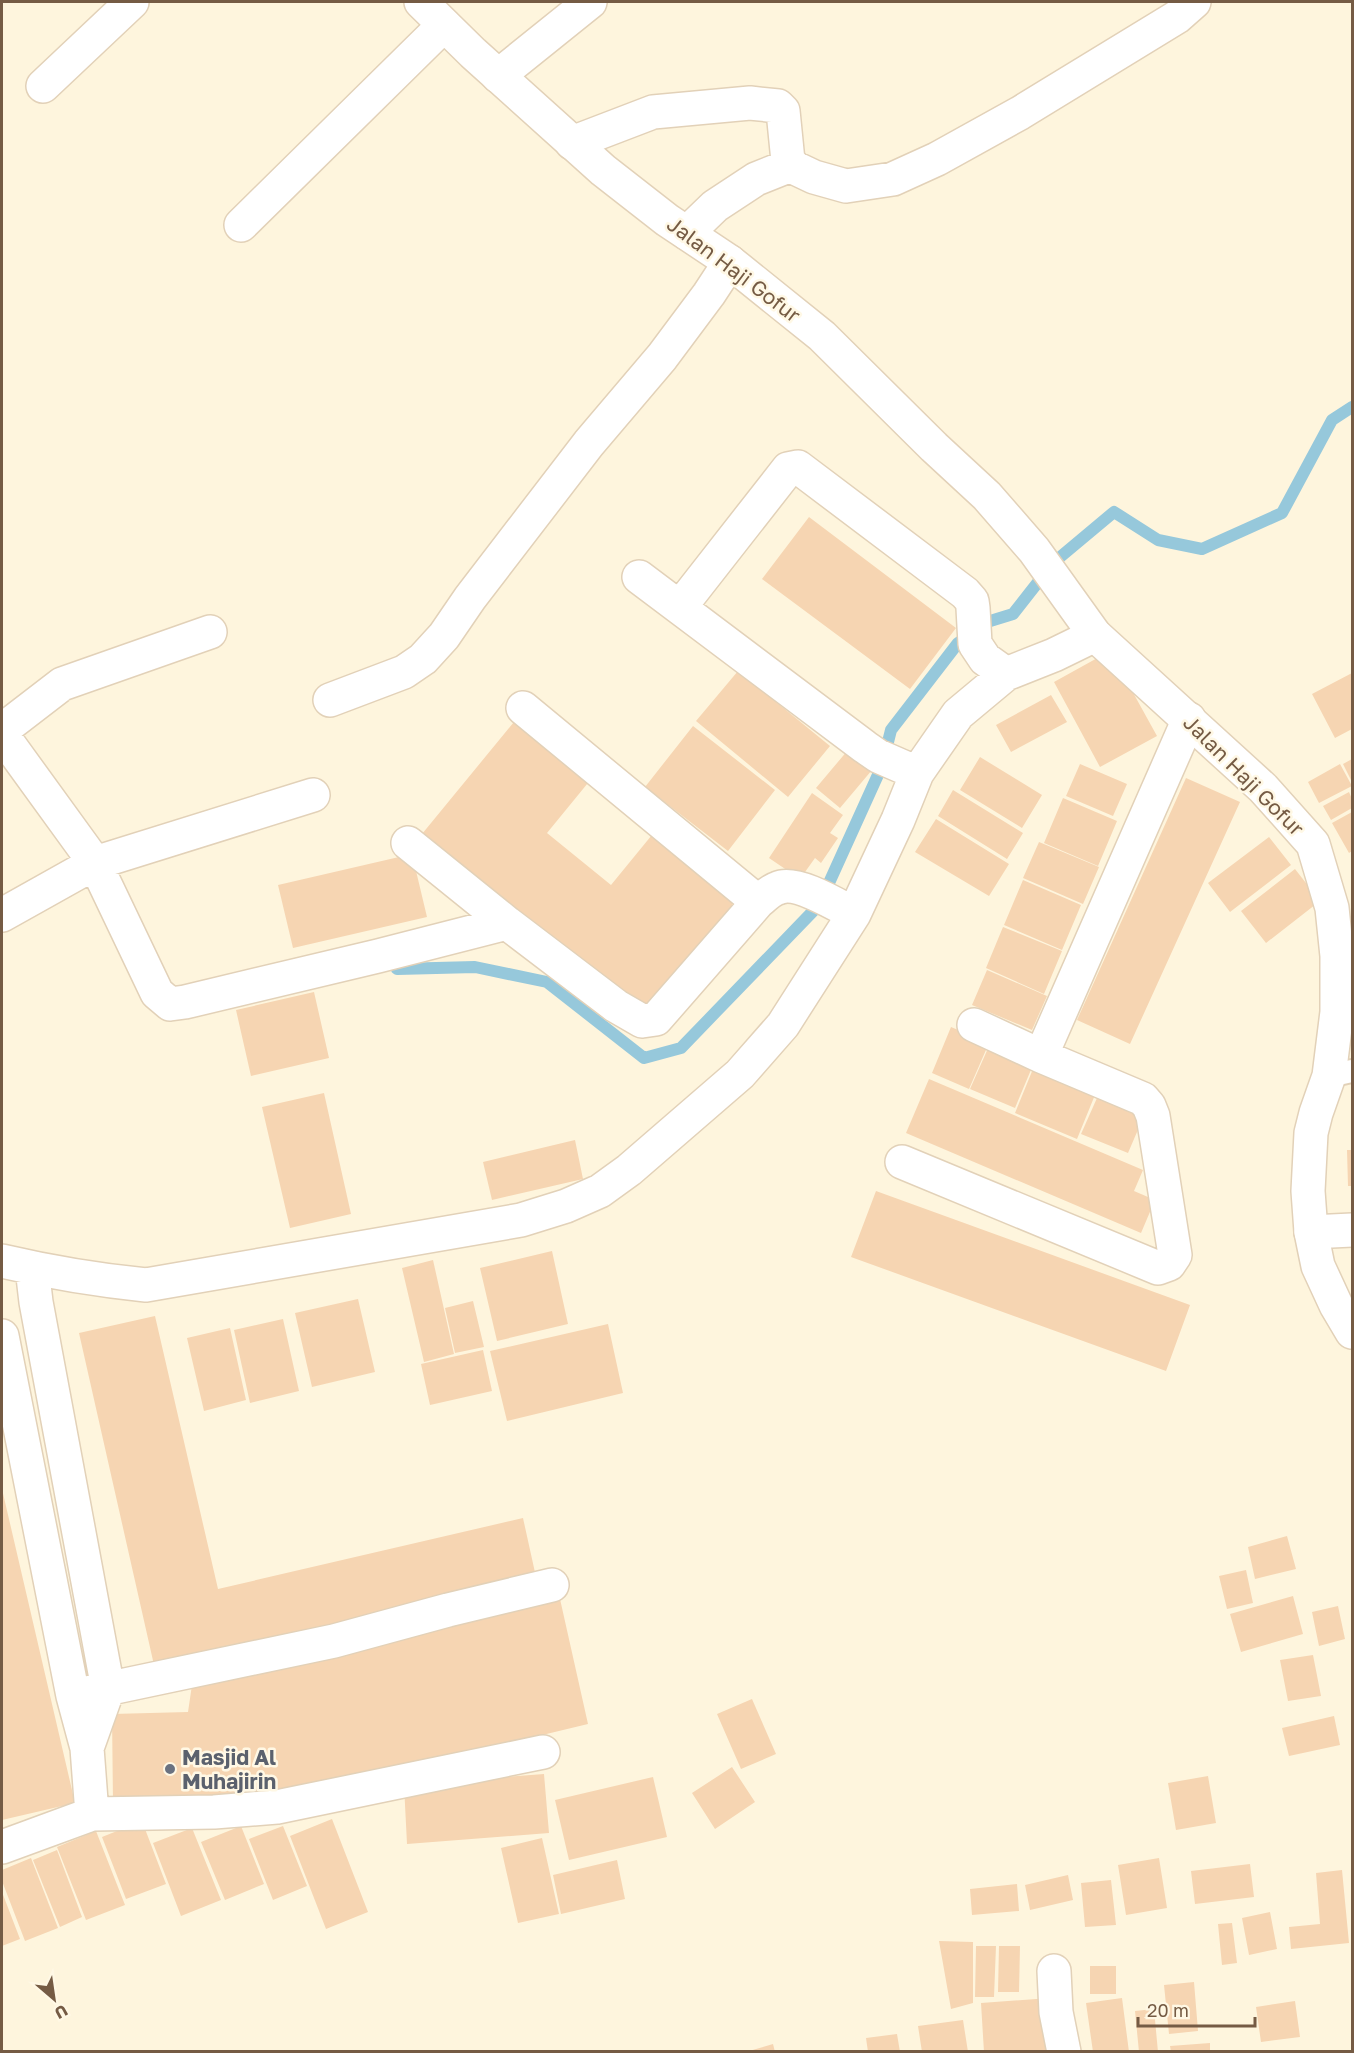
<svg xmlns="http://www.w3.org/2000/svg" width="1354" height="2053" viewBox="0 0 1354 2053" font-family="'Golos Text',sans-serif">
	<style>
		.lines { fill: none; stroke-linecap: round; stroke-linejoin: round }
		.stream { stroke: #96c8db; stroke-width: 12 }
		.building { fill: #f6d5b2 }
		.service-casing { stroke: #e2d1b8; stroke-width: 26 }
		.minor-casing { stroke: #e2d1b8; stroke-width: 36 }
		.tertiary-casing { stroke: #e2d1b8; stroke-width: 36 }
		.service { stroke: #fff; stroke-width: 22 }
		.minor { stroke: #fff; stroke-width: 33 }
		.tertiary { stroke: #fff; stroke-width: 33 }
		.worship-dot { fill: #6b7280; stroke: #fff8e5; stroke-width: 2 }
		.labels { text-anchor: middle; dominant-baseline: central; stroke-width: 5; stroke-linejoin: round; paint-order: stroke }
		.street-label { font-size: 21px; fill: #755b44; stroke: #fff8e5 }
		.worship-label { font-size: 21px; font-weight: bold; fill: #5b616d; stroke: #fff8e5; text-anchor: start }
	</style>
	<rect width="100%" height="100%" fill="#fef5dd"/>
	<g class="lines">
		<path class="stream" d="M397 969 475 967 547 982 644 1058 681 1048 819 905 882 766 891 730 958 643 987 622 1013 614 1053 563 1114 512 1158 540 1202 549 1282 513 1332 420 1352 407"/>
	</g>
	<path class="building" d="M809 517 956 628 910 689 762 579Z
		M1110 651 1157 736 1100 767 1054 682Z
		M738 671 830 746 788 797 696 721Z
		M1352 673V729L1335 738 1312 694Z
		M1051 695 1067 722 1011 752 996 725Z
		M518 717 592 778 547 833 611 885 656 830 739 897 643 1014 422 834Z
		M693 726 775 790 728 851 645 787Z
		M848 750 872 770 840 808 816 788Z
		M980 757 1042 795 1022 828 960 790Z
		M1352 759V782L1343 764Z
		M1080 764 1127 784 1113 816 1066 796Z
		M1340 764 1352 786 1319 803 1308 782Z
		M1186 778 1240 802 1130 1044 1077 1020Z
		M953 790 1023 833 1007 859 938 816Z
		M1349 792 1352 799V808L1331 820 1323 806Z
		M812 793 843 815 830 833 838 838 821 863 815 858 800 879 769 858Z
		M1063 798 1117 821 1098 866 1044 843Z
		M1352 812V851L1349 853 1332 823Z
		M936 819 1009 864 989 896 915 852Z
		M1269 837 1291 865 1230 912 1208 883Z
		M1039 842 1099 867 1083 904 1023 878Z
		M412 854 427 917 293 948 278 885Z
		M1295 869 1320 901 1266 943 1241 911Z
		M1023 880 1081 905 1062 950 1004 925Z
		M1003 927 1062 951 1044 994 986 968Z
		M987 970 1047 996 1032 1030 972 1005Z
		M314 992 329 1058 251 1076 236 1010Z
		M951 1027 989 1043 969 1089 932 1073Z
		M989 1046 1033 1065 1015 1108 970 1089Z
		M1035 1064 1097 1090 1077 1139 1015 1113Z
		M929 1079 1143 1170 1134 1191 1155 1200 1141 1233 906 1133Z
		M324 1093 351 1214 290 1228 262 1107Z
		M1097 1098 1143 1118 1128 1153 1081 1134Z
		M575 1140 583 1179 492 1200 483 1162Z
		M1347 1150H1352V1186H1348Z
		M876 1191 1190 1305 1166 1371 851 1257Z
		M552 1251 568 1324 497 1341 480 1268Z
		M433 1260 454 1354 424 1362 402 1268Z
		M358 1299 375 1372 312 1387 295 1313Z
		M473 1301 484 1347 455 1353 445 1308Z
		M155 1316 218 1589 523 1518 536 1577 154 1665 79 1333Z
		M283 1319 299 1391 250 1403 234 1330Z
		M608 1324 623 1393 507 1421 490 1351Z
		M230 1328 246 1400 204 1411 187 1338Z
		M483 1350 492 1391 430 1405 421 1364Z
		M2 1489 75 1803 2 1820Z
		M1287 1536 1296 1569 1255 1579 1248 1547Z
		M1246 1570 1253 1603 1227 1609 1219 1576Z
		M1293 1596 1303 1634 1241 1652 1230 1614Z
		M560 1599 588 1724 468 1753 227 1801 113 1803 112 1714 188 1712 192 1685Z
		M1338 1606 1345 1639 1319 1646 1312 1612Z
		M1313 1655 1321 1696 1288 1701 1280 1660Z
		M752 1699 776 1754 741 1769 717 1714Z
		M1334 1716 1340 1745 1289 1756 1282 1728Z
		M732 1767 755 1802 715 1829 692 1793Z
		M544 1774 549 1833 407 1844 404 1785Z
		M1208 1776 1216 1823 1176 1830 1168 1783Z
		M653 1777 667 1837 569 1860 555 1800Z
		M332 1819 368 1912 326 1929 290 1836Z
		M142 1821 166 1884 126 1899 102 1837Z
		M241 1826 264 1884 225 1900 201 1842Z
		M283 1826 307 1886 273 1900 249 1839Z
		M192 1828 221 1900 181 1916 153 1843Z
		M96 1831 125 1905 86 1920 57 1847Z
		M542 1838 559 1914 518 1923 501 1848Z
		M57 1850 82 1917 60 1927 33 1860Z
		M31 1858 58 1928 25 1941 2 1881V1870Z
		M1159 1858 1167 1908 1126 1915 1118 1865Z
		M617 1860 625 1899 561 1914 553 1875Z
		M1250 1864 1254 1897 1195 1904 1191 1871Z
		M1342 1870 1349 1943 1291 1949 1289 1927 1320 1924 1316 1873Z
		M1068 1875 1073 1900 1030 1910 1025 1885Z
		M1111 1880 1116 1925 1085 1927 1081 1883Z
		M1017 1884 1019 1911 972 1915 970 1889Z
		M2 1892 20 1939 2 1946Z
		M1270 1912 1277 1949 1249 1955 1242 1918Z
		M1232 1923 1237 1963 1222 1965 1218 1924Z
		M939 1941 973 1942V2003L951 2009Z
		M976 1946H996L994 1997H975Z
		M999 1946H1020L1019 1992H998Z
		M1090 1966H1116V1994H1090Z
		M1194 1982 1198 2031 1169 2034 1164 1985Z
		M1050 1998 1054 2052H984L981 2003Z
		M1122 1998 1129 2052H1093L1086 2003Z
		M1295 2001 1300 2037 1261 2042 1256 2007Z
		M1154 2009 1158 2052H1139L1135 2011Z
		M963 2020 968 2052H922L918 2026Z
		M897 2034 900 2052H868L866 2038Z
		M1210 2043V2052H1171L1170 2046Z
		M773 2044 775 2052H749V2051Z"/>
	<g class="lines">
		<g class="service-casing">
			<path id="service" d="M1329 1076 1352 1071"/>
		</g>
		<g class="minor-casing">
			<path id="minor" d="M498 76 590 2
				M43 86 132 2
				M572 143 653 112 750 103 778 106 783 111 788 161 795 168 814 177 846 186 893 179 937 159 1020 113 1177 17 1194 2
				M241 225 444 25
				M687 233 715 206 756 179 791 165
				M639 577 865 747 878 756 917 773
				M680 607 788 469 798 467 965 593 972 601 973 608 975 644 985 659 1006 674
				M210 632 62 684 10 724 4 733 8 743 95 863 157 993 170 1004 185 1002 378 956 507 923
				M330 700 404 672 423 659 444 636 470 598 589 443 662 357 709 294 730 262
				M523 708 758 902
				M408 843 507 923 616 1006 642 1021 656 1019 758 902C764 897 771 890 778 888 796 880 837 905 854 914
				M2 915 95 863 313 795
				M1041 1056 1189 719
				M902 1162 1158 1268 1169 1264 1175 1255 1153 1116 1149 1106 1143 1099 1041 1056 974 1025
				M1311 1232 1352 1230
				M2 1261C49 1272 97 1280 146 1285L521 1220 566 1206 600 1191 629 1170 740 1074 783 1025 854 914 898 820 917 773 958 714 1006 674 1054 655 1095 635
				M32 1268 36 1302 108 1689 87 1748
				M2 1336 73 1696 87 1748 92 1814
				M73 1696 334 1641 448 1610 552 1585
				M2 1847 92 1814 214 1812 277 1807 543 1752
				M1054 1971 1056 2012 1064 2052"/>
		</g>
		<g class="tertiary-casing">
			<path id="tertiary" d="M421 2 473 53 603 170 667 220 730 262 822 336 934 447 987 496 1034 550 1095 635 1263 788 1313 844 1332 908 1337 956V1012L1329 1076 1316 1113 1311 1133 1308 1191 1311 1232 1318 1266 1336 1305 1352 1332"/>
		</g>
		<use href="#service" class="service"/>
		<use href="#minor" class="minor"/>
		<use href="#tertiary" class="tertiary"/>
	</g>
	<circle class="worship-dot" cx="170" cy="1769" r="6"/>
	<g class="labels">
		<g class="street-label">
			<text transform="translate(734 269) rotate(37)">Jalan Haji Gofur</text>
			<text transform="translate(1244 775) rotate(45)">Jalan Haji Gofur</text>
		</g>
		<g class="worship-label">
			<text x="182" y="1757">Masjid Al<tspan x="182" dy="24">Muhajirin</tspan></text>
		</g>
	</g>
	<rect width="1354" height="2053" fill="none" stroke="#755b44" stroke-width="6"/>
	<g transform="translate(54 1999) rotate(151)" stroke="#fff8e5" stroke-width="4.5" paint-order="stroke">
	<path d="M0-4.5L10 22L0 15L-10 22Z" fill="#755b44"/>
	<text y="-9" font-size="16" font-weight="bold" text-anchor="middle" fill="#755b44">U</text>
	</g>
	<path d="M1138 2017v9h117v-9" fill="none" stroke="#755b44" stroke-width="3"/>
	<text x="1147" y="2017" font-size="18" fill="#755b44" stroke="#fff8e5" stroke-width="4.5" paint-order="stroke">20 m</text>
</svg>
